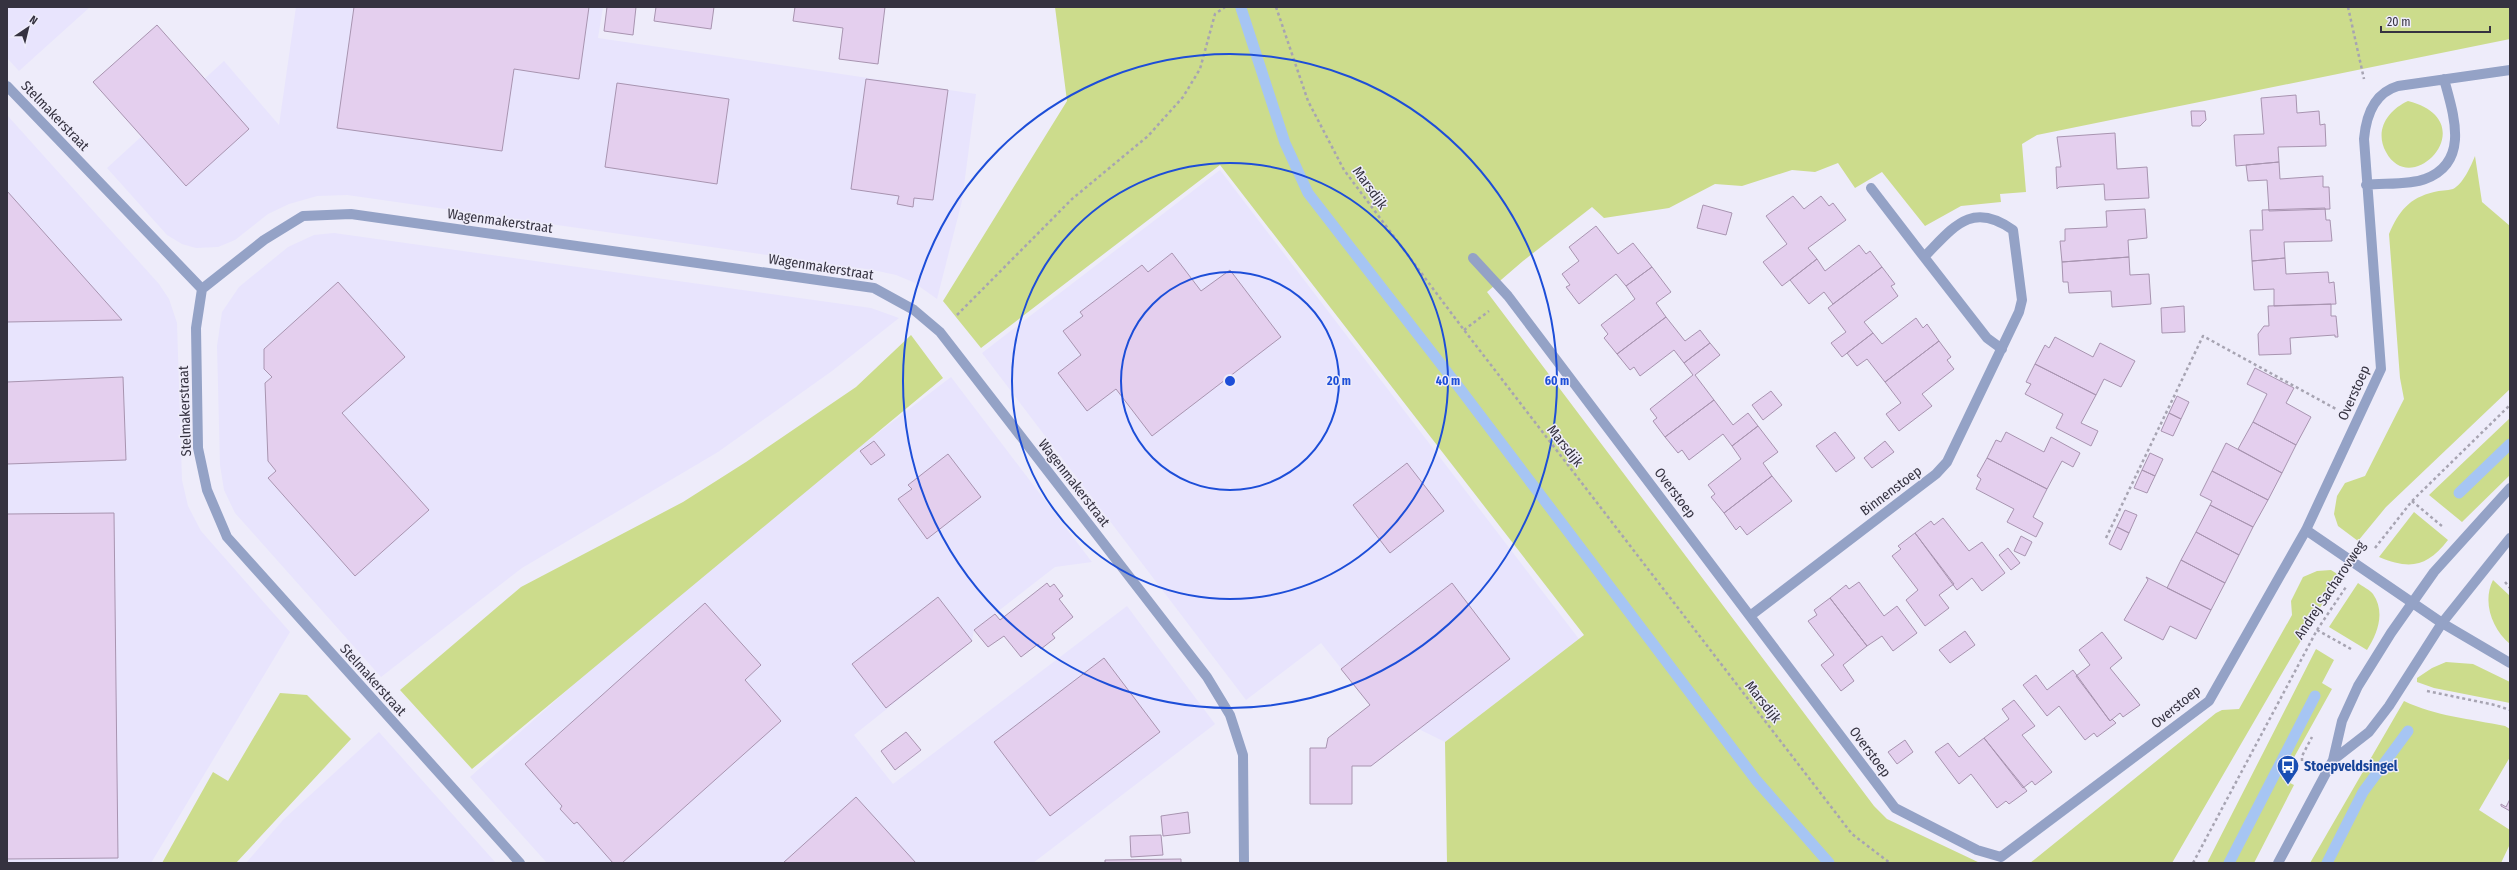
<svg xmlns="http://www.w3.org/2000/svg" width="2517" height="870" viewBox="0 0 2517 870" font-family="'Fira Sans Condensed',sans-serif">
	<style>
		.built { fill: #e8e4fd }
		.green { fill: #ccdc8c }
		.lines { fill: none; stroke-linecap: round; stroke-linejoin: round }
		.stream { stroke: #a6c5f3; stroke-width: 11 }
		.building { fill: #e4cfee; stroke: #a894b0 }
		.path { stroke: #a7a4b2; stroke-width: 2.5; stroke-dasharray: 3 3; stroke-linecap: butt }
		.minor { stroke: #94a2c6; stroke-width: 10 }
		.tertiary { stroke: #94a2c6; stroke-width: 10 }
		.ring { fill: none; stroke: #1d4ed8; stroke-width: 2 }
		.labels { text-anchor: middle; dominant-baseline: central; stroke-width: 3; stroke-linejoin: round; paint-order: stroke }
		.street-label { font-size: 14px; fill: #353240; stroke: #eeecfa }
		.transit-label { font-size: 14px; font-weight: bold; fill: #164399; stroke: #eeecfa; text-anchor: start }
		.centre { fill: #1d4ed8; stroke: #eeecfa; stroke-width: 2 }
		.ring-label { font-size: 12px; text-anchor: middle; font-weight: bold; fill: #1d4ed8; stroke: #eeecfa; stroke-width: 3; stroke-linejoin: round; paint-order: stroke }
	</style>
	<rect width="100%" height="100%" fill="#eeecfa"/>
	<path class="built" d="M7 7H90L19 71 7 58Z
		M296 7H603L598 38 976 94 962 201 937 299 913 282 896 275 873 270 347 195 317 196 289 204 268 214 235 240 218 247 196 248 182 244 167 235 107 168 224 61 279 125Z
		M7 115 159 284 169 299 177 323 182 480 188 506 201 531 290 632 151 863H7Z
		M1220 170 1579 639 1445 742 1370 705 1321 643 1246 700 982 353Z
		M334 233 871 308 899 318 832 371 718 452 522 568 381 677 235 513 224 490 220 465 217 346 222 312 239 287 288 247 314 235Z
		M951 377 1092 562 1055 567 974 630 972 641 854 735 893 784 1127 606 1215 724 1033 863H547L470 777 717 556Z
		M379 732 496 863H246L283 820Z"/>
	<path class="green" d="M1055 7H2510V39L2037 135 2022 144 2026 192 2000 194 2001 202 1961 206 1925 226 1882 172 1855 188 1838 163 1815 172 1792 170 1742 186 1715 184 1669 208 1604 218 1592 207 1523 261 1487 292 1874 806 1887 819 1980 863H1447L1445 742 1584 635 1220 165 981 348 943 301 1067 101Z
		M2408 101C2486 121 2412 201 2386 152 2374 130 2388 110 2408 101Z
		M2475 156 2482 202 2510 226V389L2386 507 2358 541 2338 526 2334 514 2337 496 2345 483 2365 476 2404 399 2400 378 2389 234C2399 211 2409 198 2434 192 2440 190 2447 191 2453 189 2463 184 2471 166 2475 156Z
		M911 335 943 378 472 769 400 690 521 587 683 502 746 462 856 387Z
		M2510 418V475L2462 522 2429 495Z
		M2414 512 2448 540C2427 567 2410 570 2379 557Z
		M2331 570 2339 575 2172 863H2030L2216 713 2222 710 2239 709 2292 615 2291 601 2303 577 2317 571Z
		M2493 580 2510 596V644C2492 629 2482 602 2493 580Z
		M2358 583C2362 586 2370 590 2373 594 2386 613 2377 634 2367 650L2329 627Z
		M2316 649 2334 660 2322 683 2332 689 2282 779 2294 785 2254 863H2207Z
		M2446 662 2473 664 2510 682V703L2434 688 2417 682V678L2432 668Z
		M280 693 307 695 351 739 236 863H162L213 772 228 781Z
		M2404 701C2435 716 2471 719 2505 726L2510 729V757L2479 810 2510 830V844L2501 863H2310Z"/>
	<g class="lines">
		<path class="stream" d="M1241 8 1285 143 1308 193 1461 390 1756 780 1829 863
			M2459 493 2510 444
			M2229 863 2315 696
			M2327 863 2363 792 2408 731"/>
	</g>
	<path class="building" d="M354 7H589L579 79 514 69 502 151 337 128Z
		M607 7H636L633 35 604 31Z
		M656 7H714L711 29 654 21Z
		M795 7H885L878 64 839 59 843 28 793 21Z
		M157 25 249 129 186 186 93 82Z
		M866 79 948 90 933 200 914 198 913 207 897 204 899 196 851 189Z
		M617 83 729 99 717 184 605 167Z
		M2296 95 2297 113 2319 111 2320 125 2325 124 2326 146 2278 147 2279 162 2236 166 2234 135 2264 134 2261 98Z
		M2191 111H2205L2206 120 2200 126H2192Z
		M2115 133 2117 169 2147 167 2149 198 2105 200 2104 184 2059 187 2057 189 2056 167H2061L2057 137Z
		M2279 162 2280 179 2323 176V187H2329L2330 209 2269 211 2267 180 2248 181 2246 165Z
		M7 191 122 320 7 322Z
		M1793 196 1804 209 1821 196 1829 206 1833 203 1846 220 1808 248 1817 259 1782 286 1763 262 1787 244 1766 216Z
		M1703 205 1732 213 1726 235 1697 228Z
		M2325 208 2326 220H2330L2332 241 2284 242 2285 258 2252 261 2250 230H2263L2262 210Z
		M2145 209 2147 238 2128 240 2129 257 2062 262 2060 241H2065V229L2107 227 2106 211Z
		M1596 226 1618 254 1633 243 1652 267 1626 286 1616 274 1579 304 1566 287 1570 285 1562 274 1579 261 1569 247Z
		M1859 245 1866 254 1870 251 1882 267 1833 304 1824 292 1809 304 1790 280 1817 259 1825 271Z
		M1172 253 1201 291 1230 270 1281 337 1152 436 1116 389 1087 411 1058 373 1081 355 1063 331 1083 316 1080 312 1142 265 1148 272Z
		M2129 257 2130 275 2149 274 2151 304 2112 307 2111 291 2069 293 2068 282H2063L2062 262Z
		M2285 258 2286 274 2328 272 2329 283 2334 282 2336 304 2274 306V289L2254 290 2252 261Z
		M1652 267 1671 292 1656 303 1666 317 1617 354 1604 338 1608 334 1601 325 1635 299 1626 286Z
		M1882 267 1895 284 1891 286 1898 296 1864 322 1873 333 1842 357 1831 343 1846 332 1828 308Z
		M338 282 405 357 342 413 429 510 355 576 268 478 276 471 268 461 265 383 272 377 264 369V349Z
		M2331 304V316H2336L2338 337H2335V335L2290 338 2291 354 2259 355 2258 334 2264 326H2269L2268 306Z
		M2184 306 2185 332 2162 333 2161 308Z
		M1666 317 1685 341 1700 330 1710 343 1684 363 1674 350 1640 376 1634 367 1630 370 1617 354Z
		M1916 318 1923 328 1927 324 1939 341 1885 382 1867 359 1857 366 1847 353 1873 333 1882 344Z
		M2055 337 2093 357 2100 343 2135 361 2121 387 2104 379 2096 395 2035 364 2045 345 2049 348Z
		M1939 341 1951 357 1947 360 1954 369 1922 394 1932 406 1899 431 1886 414 1901 403 1885 382Z
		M1710 343 1720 355 1695 375 1714 400 1665 437 1653 421 1657 418 1650 409 1693 375 1684 363Z
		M2035 364 2096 395 2081 423 2098 431 2091 446 2056 428 2063 414 2025 394 2031 384 2026 382Z
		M2255 368 2294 388 2286 403 2311 417 2296 445 2253 422 2267 394 2247 384Z
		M123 377 126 460 7 464V382Z
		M1771 391 1782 405 1763 420 1752 405Z
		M2177 396 2189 402 2181 419 2169 413Z
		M1714 400 1733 425 1748 413 1758 426 1732 446 1723 434 1689 460 1682 450 1678 453 1665 437Z
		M2169 413 2181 419 2173 436 2161 431Z
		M2253 422 2296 445 2282 473 2238 449Z
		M1758 426 1778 452 1763 463 1772 476 1724 513 1711 497 1715 494 1708 485 1741 459 1732 446Z
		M1835 432 1855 458 1836 472 1816 446Z
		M2006 432 2044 452 2051 437 2080 453 2073 467 2062 461 2047 489 1987 458 1996 440 2001 442Z
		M874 441 885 455 871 465 860 451Z
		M1885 441 1894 452 1872 468 1864 458Z
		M2226 443 2282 473 2268 500 2212 471Z
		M2150 453 2163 459 2155 476 2142 470Z
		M948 454 981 497 927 539 898 499 912 489 908 485Z
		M1987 458 2047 489 2033 517 2043 523 2036 537 2007 522 2014 509 1976 489 1981 479 1977 476Z
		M1407 463 1444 511 1390 553 1353 505Z
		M2142 470 2155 476 2147 493 2134 488Z
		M2212 471 2268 500 2253 527 2210 505 2212 501 2200 495Z
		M1772 476 1792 501 1747 535 1740 526 1736 530 1724 513Z
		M2210 505 2253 527 2239 555 2196 532Z
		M2125 510 2137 515 2129 533 2117 527Z
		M114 513 118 858 7 859V514Z
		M1943 518 1969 551 1982 542 2005 573 1982 591 1972 578 1957 590 1915 533 1931 521 1934 525Z
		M2117 527 2129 533 2121 550 2109 544Z
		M2196 532 2239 555 2225 583 2181 560Z
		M1915 533 1954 584 1939 595 1949 608 1925 626 1906 600 1918 590 1892 556 1901 549 1898 546Z
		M2021 536 2032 542 2025 556 2014 551Z
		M2008 548 2020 563 2011 570 1999 555Z
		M2181 560 2225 583 2211 610 2167 588Z
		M2146 577 2211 610 2196 639 2170 626 2163 640 2124 620 2148 580Z
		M1859 582 1884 616 1897 606 1917 633 1893 651 1882 636 1867 646 1830 598 1846 585 1849 589Z
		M1047 583 1050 587 1054 584 1063 596 1059 599 1073 617 1052 634 1055 638 1041 649 1038 644 1021 657 1004 636 988 647 974 630 995 614 1000 620Z
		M1452 583 1510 659 1371 766H1352V804H1310V748H1326L1328 738 1370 705 1341 669Z
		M938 597 972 641 886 708 852 664Z
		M1830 598 1867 646 1843 665 1854 681 1841 691 1821 665 1834 655 1808 621 1817 615 1814 610Z
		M705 603 761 665 745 680 781 721 622 863H613L577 822 574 824 560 809 562 806 525 764Z
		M1965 631 1975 645 1950 663 1939 650Z
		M2102 632 2122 658 2110 668 2140 705 2123 717 2120 713 2110 721 2076 676 2090 665 2079 650Z
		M1104 658 1160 732 1050 816 994 742Z
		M2073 670 2110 721 2112 719 2116 723 2097 737 2094 733 2085 740 2059 706 2047 716 2023 685 2036 675 2047 690Z
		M2014 700 2035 726 2022 735 2052 772 2035 785 2032 781 2023 788 1984 738 2009 719 2002 709Z
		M906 732 921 750 895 770 881 751Z
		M1984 738 2027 791 2009 804 2006 801 1997 808 1971 774 1959 784 1935 752 1948 743 1959 757Z
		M1905 740 1913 752 1897 764 1888 752Z
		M856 797 916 863H783Z
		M2510 799V811L2501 806V804L2506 807Z
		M1188 812 1190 833 1163 836 1161 816Z
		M1161 835 1163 855 1131 857 1130 836Z
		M1181 859V863H1105V860Z"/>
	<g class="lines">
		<path class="path" d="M1276 7 1308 101 1344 170 1464 330 1852 834 1890 863
			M2348 7 2364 79
			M957 315 1072 199 1148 136 1183 97 1200 69 1215 14 1225 7
			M1464 330 1489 311
			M2412 501 2443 527
			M2106 538 2203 336 2336 409
			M2375 548 2412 501 2510 405
			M2505 582 2510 588
			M2317 630 2351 649
			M2427 691 2495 705 2510 710
			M2302 761V756L2312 737
			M2193 863 2317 630 2346 587"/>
		<path class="minor" d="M7 86 202 289 196 328 198 448 207 490 227 537 520 863
			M2366 185C2382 183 2410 185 2425 179 2471 162 2453 113 2444 79
			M1871 188 1924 257
			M1473 258 1508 296 1895 808 1977 850 2001 857 2209 701 2306 530 2381 369 2364 139C2366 116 2374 93 2398 86L2510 70
			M202 289 264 240 303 216 351 214 874 288 914 310 940 332 1207 677 1230 715 1243 755 1244 863
			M2306 530 2442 623 2510 663
			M1750 616 1936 474 1947 462 2019 312 2022 300 2013 230C1971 200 1953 228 1924 257L1987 338 2002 349"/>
		<path class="tertiary" d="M2333 760 2369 732 2389 706 2442 623 2510 538
			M2278 863 2333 760 2342 721 2358 686 2391 633 2434 572 2510 488"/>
	</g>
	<g class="ring">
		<circle cx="1230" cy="381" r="109"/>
		<circle cx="1230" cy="381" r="218"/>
		<circle cx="1230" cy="381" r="327"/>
	</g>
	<defs>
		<g id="bus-pin" transform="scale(1.15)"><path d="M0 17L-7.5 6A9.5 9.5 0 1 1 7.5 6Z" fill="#1a4fb4" stroke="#eeecfa"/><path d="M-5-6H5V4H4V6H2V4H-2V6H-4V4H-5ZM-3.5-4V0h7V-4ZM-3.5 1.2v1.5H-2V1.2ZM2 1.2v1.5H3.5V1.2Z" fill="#fff"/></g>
	</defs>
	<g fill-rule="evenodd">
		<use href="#bus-pin" x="2288" y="766"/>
	</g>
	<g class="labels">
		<g class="street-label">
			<text transform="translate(55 116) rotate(46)">Stelmakerstraat</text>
			<text transform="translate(1370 188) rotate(54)">Marsdijk</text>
			<text transform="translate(500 221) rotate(8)">Wagenmakerstraat</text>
			<text transform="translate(821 267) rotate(9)">Wagenmakerstraat</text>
			<text transform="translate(2354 393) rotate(-66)">Overstoep</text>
			<text transform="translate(185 411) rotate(-92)">Stelmakerstraat</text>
			<text transform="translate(1565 446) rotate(52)">Marsdijk</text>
			<text transform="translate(1074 483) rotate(52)">Wagenmakerstraat</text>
			<text transform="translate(1891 491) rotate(-37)">Binnenstoep</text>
			<text transform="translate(1675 493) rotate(53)">Overstoep</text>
			<text transform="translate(2330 590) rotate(-56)">Andrej Sacharovweg</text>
			<text transform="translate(373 680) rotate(48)">Stelmakerstraat</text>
			<text transform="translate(1763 702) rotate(52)">Marsdijk</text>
			<text transform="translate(2176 707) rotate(-39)">Overstoep</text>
			<text transform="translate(1870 752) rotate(53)">Overstoep</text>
		</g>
		<g class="transit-label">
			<text x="2304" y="766">Stoepveldsingel</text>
		</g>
	</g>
	<circle cx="1230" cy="381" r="6" class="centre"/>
	<g class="ring-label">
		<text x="1339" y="385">20 m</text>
		<text x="1448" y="385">40 m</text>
		<text x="1557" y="385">60 m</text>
	</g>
	<rect width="2517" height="870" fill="none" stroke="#353240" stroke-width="16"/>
	<g transform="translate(28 28) rotate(35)" stroke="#eeecfa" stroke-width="3" paint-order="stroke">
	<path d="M0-3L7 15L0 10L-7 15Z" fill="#353240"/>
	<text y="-6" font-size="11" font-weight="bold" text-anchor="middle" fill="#353240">N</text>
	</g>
	<path d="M2381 26v6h109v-6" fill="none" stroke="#353240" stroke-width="2"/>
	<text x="2387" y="26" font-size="12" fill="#353240" stroke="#eeecfa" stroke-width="3" paint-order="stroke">20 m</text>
</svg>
